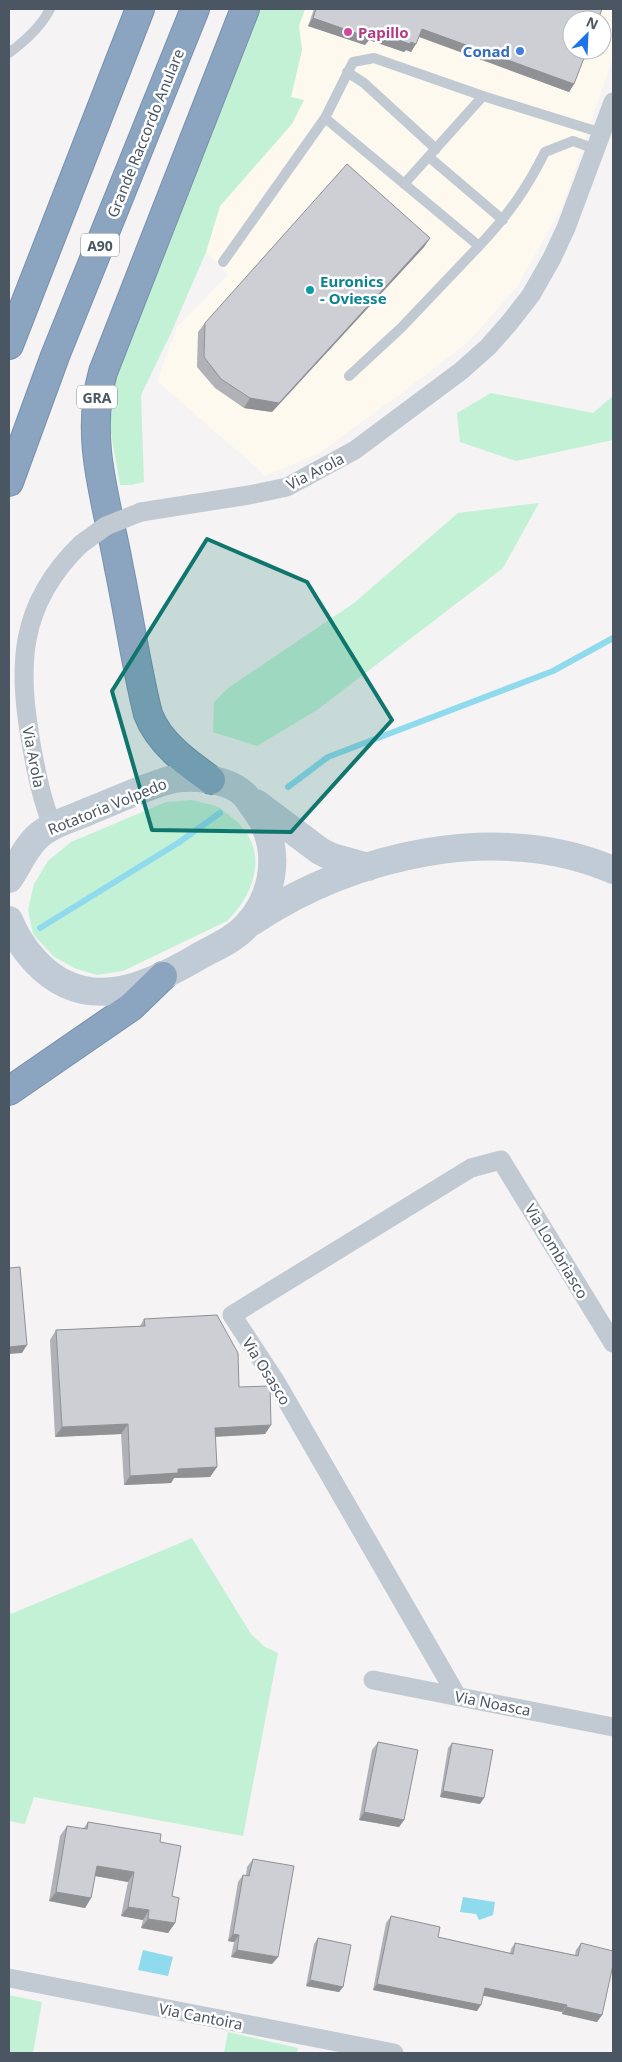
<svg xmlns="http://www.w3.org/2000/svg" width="622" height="2062" viewBox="0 0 622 2062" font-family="'Noto Sans',sans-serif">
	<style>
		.commercial { fill: #fdf9ef; fill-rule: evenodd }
		.green { fill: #c3f1d5 }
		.water { fill: #90daee }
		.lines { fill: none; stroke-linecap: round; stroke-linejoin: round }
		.stream { stroke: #90daee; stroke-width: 6 }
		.highway-casing { stroke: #7690ad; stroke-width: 30 }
		.lane { stroke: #c1cad2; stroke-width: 10 }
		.street { stroke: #c1cad2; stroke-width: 19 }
		.secondary { stroke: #c1cbd6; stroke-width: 28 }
		.highway { stroke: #8ba5c1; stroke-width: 28 }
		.street-bridge { stroke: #c1cad2; stroke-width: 19 }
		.wall { fill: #b0b2b7 }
		.shaded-wall { fill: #909195 }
		.building { fill: #cdcfd5; stroke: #909195 }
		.marked { fill: #0f766e; fill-opacity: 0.2; stroke: #0f766e; stroke-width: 4; stroke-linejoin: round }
		.hotel-dot { fill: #d1479c; stroke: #fff; stroke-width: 2 }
		.shop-dot { fill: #3f7fe0; stroke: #fff; stroke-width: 2 }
		.culture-dot { fill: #0f9aa8; stroke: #fff; stroke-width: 2 }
		.labels { text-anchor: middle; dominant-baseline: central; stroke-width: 5; stroke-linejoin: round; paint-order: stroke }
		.shield { fill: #fff; stroke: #808990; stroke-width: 1 }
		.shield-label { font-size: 14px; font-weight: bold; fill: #4a5661 }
		.hotel-label { font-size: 15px; font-weight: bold; fill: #b23c85; stroke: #fff; text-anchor: start }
		.shop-label { font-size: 15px; font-weight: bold; fill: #366cbe; stroke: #fff; text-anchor: end }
		.street-label { font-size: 15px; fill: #4a5661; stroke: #fff }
		.culture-label { font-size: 15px; font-weight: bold; fill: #0d838f; stroke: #fff; text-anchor: start }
	</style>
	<rect width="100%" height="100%" fill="#f5f3f3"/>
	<path class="commercial" d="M305 9H613V57L562 207 517 287 468 342 398 396 319 453 266 476 157 381 177 327 228 275 206 252 220 206 292 124 303 100 291 98 302 50 299 26ZM572 20H602V50H572Z"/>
	<path class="green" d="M260 9H305L299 26 302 50 291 97 304 100 292 124 220 206 206 252 171 333 141 395 144 482 131 485H120L104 392Z
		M491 393 593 413 613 396V440L516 461 460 442 457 413Z
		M539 503 503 568 317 710 257 746 213 732 214 702 228 688 354 603 458 513Z
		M192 800C200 802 210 804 218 807 222 809 226 813 230 816 270 845 258 891 227 921L123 971 97 975 74 968 53 956 33 934 28 910 34 884 48 861 71 842 166 802Z
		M192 1538 251 1634 265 1647 278 1653 243 1836 34 1797 25 1824 9 1821V1611L11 1614Z
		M9 1995 42 2002 33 2053H9Z
		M228 2032 298 2048 297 2053H224Z"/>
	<path class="water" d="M463 1897 495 1902 493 1915 479 1920 476 1914 460 1912Z
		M143 1950 173 1957 168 1976 138 1970Z"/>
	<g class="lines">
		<path class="stream" d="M288 787 328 757 553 671 613 638
			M40 928 178 843 220 813"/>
		<g class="highway-casing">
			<path id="highway" d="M9 345 140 9
				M9 482 55 356 195 9
				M211 780C187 763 159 743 148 714 136 666 129 616 119 568 107 501 84 439 103 372L245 9
				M9 1091 131 1007 163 976"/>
		</g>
		<path class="lane" d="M9 53C25 41 41 27 50 9
			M347 72 364 83 436 149
			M595 149 573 141 545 152C526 190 508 215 479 246L325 118 353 62 374 58 483 96 602 133
			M429 157 503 220
			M404 184 483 96
			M223 262 325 118
			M349 376 401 328 479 246"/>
		<path class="street" d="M141 512 249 495 287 487 355 450 461 371 488 347 510 322 531 295 552 258 566 228 613 102
			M53 827C42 801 37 775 32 749 17 666 18 605 81 544
			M373 1680 613 1727
			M457 1696 276 1382 232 1315 471 1168 501 1160 613 1343
			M9 1978 394 2053"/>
		<path class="secondary" d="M256 803 320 851 332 857 368 867
			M9 879C18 866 24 850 36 838 50 824 72 819 89 811 114 801 138 790 163 782 186 774 232 777 248 799 253 807 260 815 264 824 280 858 272 898 247 925 234 940 213 948 196 958 143 989 84 1014 35 961 24 949 15 935 9 920
			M252 922C352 854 499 821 613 870"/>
		<use href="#highway" class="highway"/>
		<path class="street-bridge" d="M81 544 106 526 141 512"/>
	</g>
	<path class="wall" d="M314 9H602L574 84 569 92 419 37 411 52 406 50 404 52 369 40 365 45 308 26Z
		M430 238 424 247 272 412 244 408 215 388 197 367 198 332 205 323Z
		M144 1319 239 1387 271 1425 265 1434 215 1437 217 1467 210 1477 174 1478 171 1483 124 1485 121 1434 55 1437 50 1340 56 1330 140 1326Z
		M378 1742 404 1820 399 1827 359 1820 372 1750Z
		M452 1743 480 1804 440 1797 448 1748Z
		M88 1822 160 1842 172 1896 175 1923 168 1933 141 1928 143 1920 121 1916 128 1882 95 1876 91 1898 85 1908 49 1901 60 1836 67 1826 83 1829Z
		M253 1859 278 1957 272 1964 231 1957 234 1942 228 1941 238 1882 243 1875H246L247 1867Z
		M391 1916 438 1937 510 1953 511 1949 515 1943 575 1955 576 1950 581 1943 602 2015 597 2022 562 2014V2012L483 1995 477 2011 373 1990 386 1923Z
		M318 1938 343 1987 339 1992 306 1986 314 1944Z"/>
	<path class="shaded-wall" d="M313 18 373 31 416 44 411 52 406 50 404 52 369 40 365 45 308 26Z
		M422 29 574 84 569 92 417 36Z
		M430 238 424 247 272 412 244 408 250 398Z
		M27 1345 22 1353 9 1354V1347Z
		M128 1424 121 1434 55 1437 62 1427Z
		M271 1425 265 1434 208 1437 215 1428Z
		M217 1467 210 1477 174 1478 171 1483 124 1485 130 1476 178 1469Z
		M443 1791 484 1798 480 1804 440 1797Z
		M364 1812 404 1820 399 1827 359 1820Z
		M97 1866 134 1872 128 1882 90 1875Z
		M56 1892 91 1898 85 1908 49 1901Z
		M128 1907 149 1910 143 1920 121 1916Z
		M148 1919 175 1923 168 1933 141 1928Z
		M233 1934 239 1935 234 1942 228 1941Z
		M237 1950 278 1957 272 1964 231 1957Z
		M310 1980 343 1987 339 1992 306 1986Z
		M377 1984 481 2005 477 2011 373 1990Z
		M485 1988 567 2005 562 2012 480 1995Z
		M566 2007 602 2015 597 2022 562 2014Z"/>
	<path class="building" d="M316 9H602L598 20H572V50H587L574 84 422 29 416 44 411 42 410 44 373 31 370 38 313 18Z
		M347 164 430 238 279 403 250 398 221 379 204 357 205 323Z
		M20 1267 27 1345 9 1347V1268Z
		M217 1315 238 1353 239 1387 270 1386 271 1425 215 1428 217 1467 178 1469V1473L130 1476 128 1424 62 1427 56 1330 145 1326 144 1319Z
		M378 1742 418 1750 404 1820 364 1812Z
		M452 1743 493 1750 484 1798 443 1791Z
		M88 1822 161 1834 160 1842 181 1846 172 1896 179 1898 175 1923 148 1919 149 1910 128 1907 134 1872 97 1866 91 1898 56 1892 67 1826 87 1829Z
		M253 1859 294 1866 278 1957 237 1950 239 1935 233 1934 243 1875 249 1876Z
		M391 1916 440 1927 438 1937 513 1954 515 1943 578 1956 581 1943 613 1951V1965L602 2015 566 2007 567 2005 485 1988 481 2005 377 1984Z
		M318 1938 351 1945 343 1987 310 1980Z"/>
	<path class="marked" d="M207 539 307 582 392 720 291 832 152 830 112 691Z"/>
	<circle class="hotel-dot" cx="348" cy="32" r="5"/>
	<circle class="shop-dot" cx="520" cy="51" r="5"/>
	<circle class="culture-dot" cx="310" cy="290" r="5"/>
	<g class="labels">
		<g class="shield">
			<rect x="81" y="233.5" width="38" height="23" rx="4"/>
			<rect x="77" y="385.5" width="40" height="23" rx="4"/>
		</g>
		<g class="shield-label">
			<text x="100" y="245">A90</text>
			<text x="97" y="397">GRA</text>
		</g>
		<g class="hotel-label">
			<text x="358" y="32">Papillo</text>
		</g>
		<g class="shop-label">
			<text x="510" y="51">Conad</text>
		</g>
		<g class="street-label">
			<text transform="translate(145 133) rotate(-68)">Grande Raccordo Anulare</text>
			<text transform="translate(315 471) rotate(-27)">Via Arola</text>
			<text transform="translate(34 757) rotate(79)">Via Arola</text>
			<text transform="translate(107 806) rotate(-22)">Rotatoria Volpedo</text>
			<text transform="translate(557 1251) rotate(59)">Via Lombriasco</text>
			<text transform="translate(267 1371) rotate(58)">Via Osasco</text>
			<text transform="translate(493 1703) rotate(11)">Via Noasca</text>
			<text transform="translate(201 2016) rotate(11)">Via Cantoira</text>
		</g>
		<g class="culture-label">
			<text x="320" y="281">Euronics<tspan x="320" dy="17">- Oviesse</tspan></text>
		</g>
	</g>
	<rect width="622" height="2062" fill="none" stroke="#4a5661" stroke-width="20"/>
	<g transform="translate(587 35) rotate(24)"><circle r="24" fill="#ffffff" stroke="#b7bbc0"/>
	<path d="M0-4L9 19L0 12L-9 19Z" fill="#1a73e8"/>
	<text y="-8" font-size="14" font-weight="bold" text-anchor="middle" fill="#4a5661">N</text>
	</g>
</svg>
